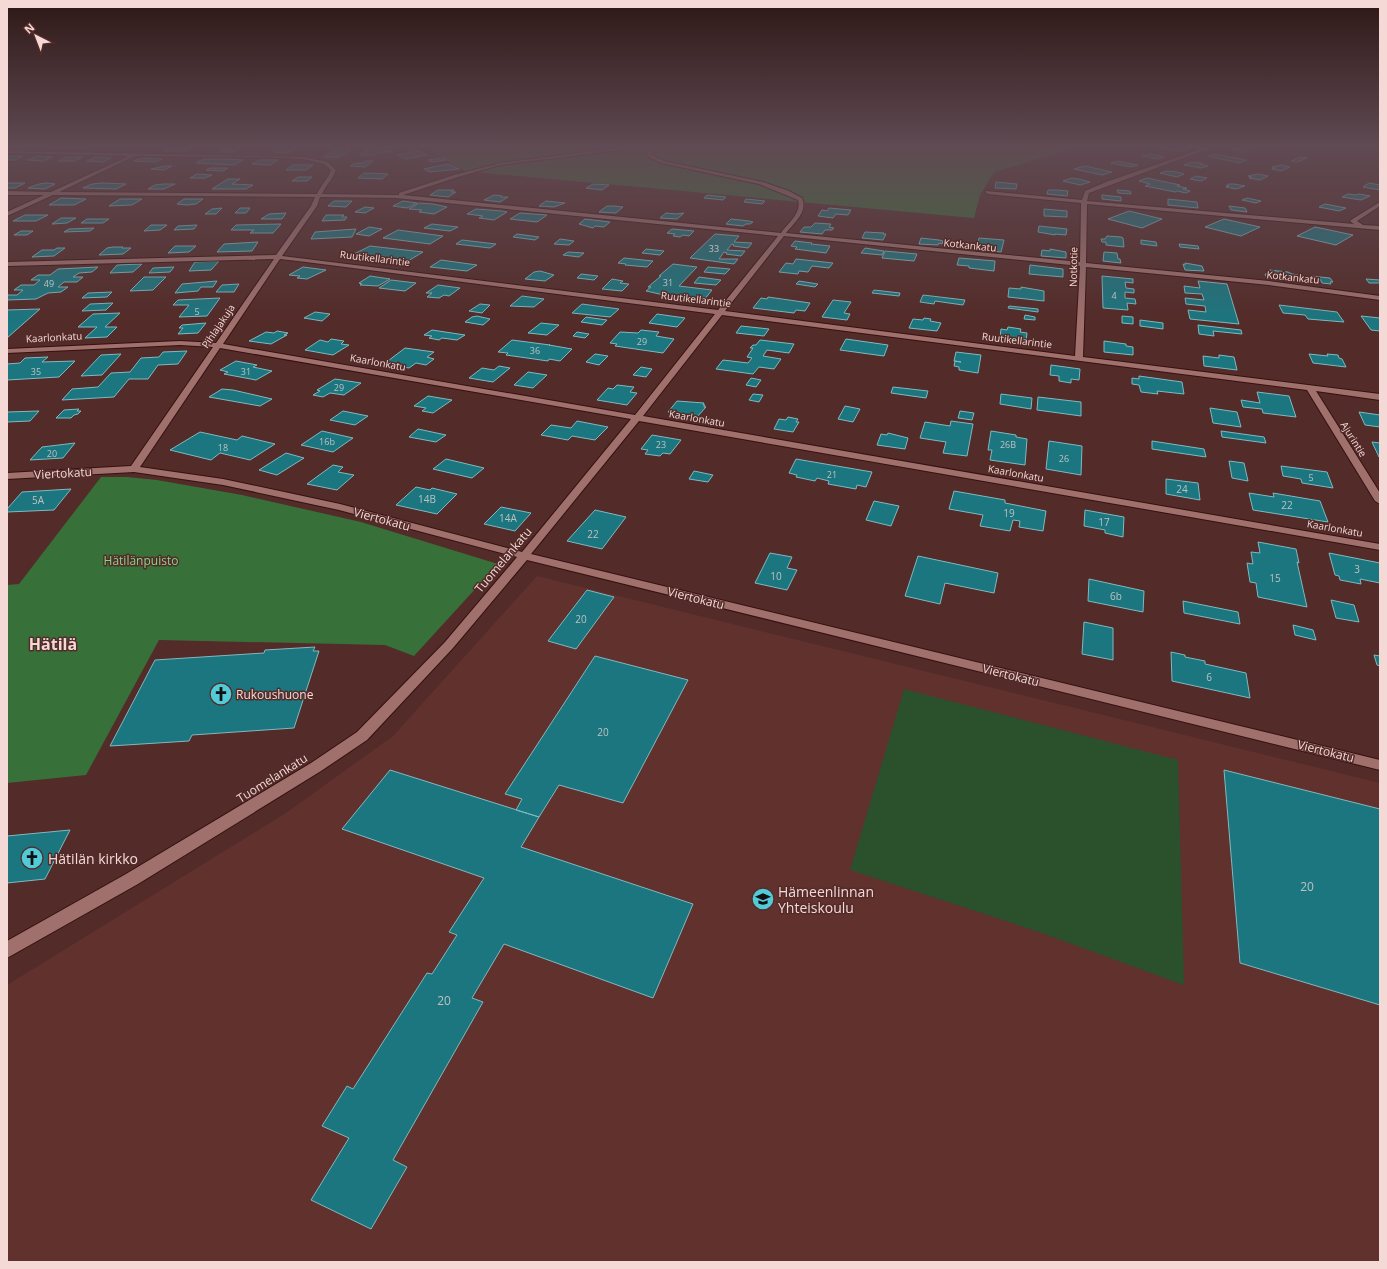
<svg xmlns="http://www.w3.org/2000/svg" width="1387" height="1269" viewBox="0 0 1387 1269" font-family="'Open Sans',sans-serif">
	<style>
		.built { fill: #61312e }
		.green { fill: #2a512b }
		.forest { fill: #38703a }
		.building { fill: #1b767f; stroke: #80b9bf }
		.lines { fill: none; stroke-linecap: round; stroke-linejoin: round }
		.minor-casing { stroke: #361110; stroke-width: 2 }
		.minor { fill: #9f706c; fill-rule: evenodd }
		.labels { text-anchor: middle; dominant-baseline: central; stroke-width: 3; stroke-linejoin: round; paint-order: stroke }
		.far-number-label { font-size: 9px; fill: #bec0c1 }
		.far-street-label { font-size: 10px; fill: #f4d9d7; stroke: #532b28 }
		.number-label { font-size: 10px; fill: #bec0c1 }
		.street-label { font-size: 12px; fill: #f4d9d7; stroke: #532b28 }
		.park-label { font-size: 12px; fill: #86d588; stroke: #532b28 }
		.poi-label { font-size: 12px; fill: #f4d9d7; stroke: #532b28; text-anchor: start }
		.near-number-label { font-size: 12px; fill: #bec0c1 }
		.near-poi-label { font-size: 14px; fill: #f4d9d7; stroke: #532b28; text-anchor: start }
		.district-label { font-size: 16px; font-weight: bold; fill: #f4d9d7; stroke: #532b28 }
	</style>
	<rect width="100%" height="100%" fill="#532b28"/>
	<path class="built" d="M537 576 1380 783V1262H7V985L286 813 393 736Z"/>
	<path class="green" d="M904 689 1178 760 1184 985 1039 932 850 870Z"/>
	<path class="forest" d="M422 146H1081L994 172 980 195 974 218 465 171Z
		M101 477H127L157 480 242 495 361 522 498 564 414 656 385 645 159 640 86 775 7 783V585L19 584Z"/>
	<path class="building" d="M289 146H299L288 153 273 152 282 147Z
		M1150 146H1173L1188 149 1181 151Z
		M371 147H396L390 152H379L374 155H360Z
		M1237 147 1251 149 1245 151 1231 149Z
		M170 148H192L186 151H163Z
		M226 148H240L234 152H220Z
		M340 149 350 150 339 157H324Z
		M419 151 427 155 406 159 397 155Z
		M1150 154H1152L1164 157 1157 159 1143 156Z
		M1215 154 1230 157 1246 160 1239 163 1208 156Z
		M7 156H23L15 160H7Z
		M37 156 52 157 43 161 27 160Z
		M67 157H83L74 161H58Z
		M96 157 111 158 103 162 87 161Z
		M1301 157 1307 158 1297 162 1291 161Z
		M442 158 446 160 432 162 428 160Z
		M138 159 148 158 162 159 155 162 134 161Z
		M204 159H222L243 160 234 165 196 163Z
		M260 160H278L270 165 252 164Z
		M366 161H373L365 167 350 166 355 163H363Z
		M1117 161 1132 164H1131L1138 165 1131 167 1111 163Z
		M1191 162 1202 163 1200 164 1208 166 1201 168 1184 165Z
		M448 164 459 169 430 172 424 169Z
		M293 165H313L306 170H286Z
		M1281 165 1290 167 1281 171 1272 169 1275 168 1272 167 1276 166Z
		M165 166H172L164 170 151 169Z
		M1085 166 1112 172 1102 175 1074 169Z
		M210 168H228L223 171 206 170Z
		M1167 171 1177 172 1184 174 1177 177 1160 173Z
		M364 173 388 174 382 179 358 178Z
		M197 174 212 175 205 178H190Z
		M1258 174 1268 176 1260 180 1249 178 1252 177 1248 176Z
		M1196 176 1207 178 1201 181 1190 179Z
		M298 177H312L307 181H292Z
		M1072 178 1079 179 1090 182 1080 185 1063 181Z
		M1147 178 1180 185 1177 186 1187 188 1183 189 1190 191 1186 193 1177 191 1175 192 1145 186 1150 184 1139 181Z
		M228 179H240L232 184 253 185 246 189H212Z
		M996 182 1017 184 1016 189 995 188Z
		M7 183H25L15 188H7Z
		M47 183 55 184 45 189 28 188 39 184Z
		M102 183 126 184 116 189 83 188 92 184Z
		M1369 183 1380 185V190L1363 187Z
		M164 184H175L164 189H148L155 185Z
		M593 184 609 185 602 190 586 188Z
		M1229 184H1234L1245 186 1236 189 1226 187 1229 186H1226Z
		M438 190H454L451 192H456L448 197 430 195Z
		M1048 190H1057L1068 191 1067 196 1047 194Z
		M1117 190 1130 191 1131 194 1118 193Z
		M1348 194 1355 195 1359 194 1370 196 1361 200 1342 197Z
		M494 195 502 196 501 197H508L500 202 484 200Z
		M707 195 726 197 723 200 704 198Z
		M1102 195 1121 197V201L1102 199Z
		M61 198 86 199 74 205H49Z
		M1247 198 1261 201 1256 203 1242 200Z
		M120 199H142L132 205 109 206Z
		M184 199H203L196 204 187 205 177 204Z
		M746 199 765 201 762 204 744 202Z
		M1168 199 1197 202 1198 208 1168 205Z
		M334 201H352L346 207 328 206Z
		M403 201 417 203 407 208 393 206Z
		M546 201 565 203 554 207 539 206Z
		M419 203 433 204 447 207 434 214 419 212 422 210 409 209Z
		M1325 204 1346 208 1339 211 1319 207Z
		M607 206H614L623 207 616 213 599 212Z
		M1229 206 1245 208 1247 212 1231 210Z
		M365 207 374 208 365 213 355 212Z
		M222 208 216 214H205L212 209Z
		M240 208H250L246 213H235Z
		M829 208 851 210 848 215 836 214 833 218 818 216 822 210 827 211Z
		M476 209 502 211 507 212 494 220 479 218 483 216 467 214Z
		M1044 209 1067 211V217L1044 216Z
		M1129 211 1162 219 1142 228 1108 219Z
		M286 213 282 219H261L269 214Z
		M520 213 547 215 537 222 510 219Z
		M666 213 676 214 684 213 677 219 660 218Z
		M25 215H48L36 221H13Z
		M326 215H344L342 217H347L345 220 322 221Z
		M61 218H76L67 223 52 224Z
		M87 219H109L103 223H81Z
		M585 219 610 222 604 227 595 226 593 228 579 224Z
		M731 219 749 221 753 222 750 224H746L743 226 726 224Z
		M1224 219 1260 227 1241 236 1205 227Z
		M815 223 831 224 829 227 834 228 832 230H825L822 234 800 232 804 227H811Z
		M281 224 273 233H250L254 230H231L236 225Z
		M432 224 458 227 450 231 424 228Z
		M151 225H167L160 230 144 231Z
		M197 225 194 229 174 230 178 226Z
		M1039 226 1067 229 1066 235 1055 234V235L1038 232Z
		M369 227 382 229 369 236 356 234Z
		M1315 227 1353 235 1336 245 1297 236Z
		M94 228 90 231 64 232 69 229Z
		M356 229 352 237 311 239 315 232Z
		M672 229 694 231 689 236 683 235 680 237 673 236 675 234 667 233Z
		M398 230 443 236 430 244 383 238Z
		M21 231H33L27 235H14Z
		M865 232 884 233 883 234H886L883 240 862 238Z
		M517 234 539 237 535 240 513 237Z
		M715 234 739 236 734 242 752 243 748 248 733 246 734 245 732 244 727 250 745 251 741 256 726 254 727 253 724 252 719 259H738L734 264 690 258Z
		M1107 236 1121 237 1123 238 1124 247 1106 245V242H1102L1101 239H1105Z
		M921 238 939 240 943 241 942 244 939 243 938 245 919 244Z
		M979 238 1004 240 1001 252 976 249Z
		M560 239 574 241 569 245 554 244Z
		M462 240 496 244 490 248 456 244Z
		M1141 240 1156 242 1157 246 1141 244Z
		M795 241 812 243 811 244 830 246 826 253 795 249 797 247 791 246Z
		M258 242 252 251 217 252 224 244Z
		M1179 244 1198 246 1199 249 1180 247Z
		M175 246H196L189 252 168 253Z
		M370 246 423 252 408 261 354 254Z
		M113 247H123L122 248H131L123 254 99 255 107 248Z
		M57 248H65L54 256 32 257 42 250H54Z
		M865 248 884 251 882 255 861 253Z
		M646 249 664 251 660 255 642 253Z
		M1050 249 1066 252V258L1041 256 1042 250 1050 251Z
		M885 251 917 254 914 261 882 258Z
		M568 252 584 253 579 257 563 255Z
		M1104 252 1117 253 1118 259H1120L1121 263 1103 261Z
		M624 258 653 261 647 267 625 265 626 264 618 263Z
		M959 258 995 261 994 271 969 268V266L957 265Z
		M796 259 833 263 829 268 812 266 808 272 799 271 798 274 779 272 786 263 793 264Z
		M441 260 477 265 467 271 430 267Z
		M219 261 211 270 189 271 195 262Z
		M1185 263 1202 266 1204 271 1185 270 1183 264 1185 265Z
		M142 264 133 272 110 273 117 265Z
		M673 264 697 267 679 286 712 290 704 300 673 297 675 295 665 294 664 295 646 291 651 287H648L661 276H659Z
		M1030 265 1063 269V277L1029 274Z
		M98 267 92 272 79 273 73 277H83L77 282H64L58 287H68L61 292 48 293 36 299 7 300V295H17L23 290H14L21 285H34L40 280H31L38 275H50L58 269Z
		M174 267 170 272 149 273 153 268Z
		M303 267 326 270 307 279 297 278 300 276 289 275Z
		M708 267 730 269 725 274 704 272Z
		M1269 270 1288 272 1292 274 1298 275 1299 277 1296 276 1297 280 1288 279 1289 280 1267 278 1265 274H1269Z
		M540 271 554 275 545 281 525 279 534 272Z
		M581 274 598 276 594 280 577 278Z
		M370 276 390 279 378 286 360 285 362 284 359 283Z
		M1102 276 1133 279V283L1125 282 1126 288 1134 289V293L1125 292V298L1135 299 1136 304 1127 303 1128 310 1103 308Z
		M1310 276 1330 278 1333 282H1330L1331 284 1322 283 1320 279 1311 278Z
		M144 277H166L153 290 130 291Z
		M699 277 721 280 716 285 694 283Z
		M612 279 623 281 620 283 629 284 622 291 602 289Z
		M1366 279 1380 280V283H1369Z
		M391 280 416 283 405 291 379 288Z
		M217 281 213 287H201L198 291 175 293 182 284Z
		M799 281 818 284 815 287 796 284Z
		M1198 281 1227 284 1239 324 1190 319 1188 310 1206 312 1205 306 1186 304 1185 298 1204 300 1202 294 1185 293 1184 286 1200 288Z
		M239 284 234 292H216L222 285Z
		M438 285 460 288 449 296 444 295 439 298 427 297 432 293H426Z
		M1021 287 1044 291V301L1008 297 1009 288 1021 289Z
		M874 290 900 293 899 296 872 293Z
		M112 292 107 297 82 298 88 293Z
		M923 295 965 300 963 305 935 301 934 304 920 302Z
		M522 296 544 299 534 307 510 306Z
		M768 297 810 303 805 311 796 310 794 313 753 308 761 298 767 299Z
		M220 298 207 316 179 317 189 305H173L178 300Z
		M833 300 851 302 844 313 850 314 847 320 822 317Z
		M113 303 106 310 82 311 90 304Z
		M480 304 490 305 482 313 469 311Z
		M582 304 619 309 610 317 572 313Z
		M1279 305 1337 312 1344 322 1308 319 1305 315 1283 313Z
		M1009 306 1038 309V312L1008 308Z
		M40 309 7 338V310Z
		M315 312 330 314 322 321 304 318Z
		M120 313 105 327H117L107 337 85 338 97 327H78L93 314Z
		M657 314 685 318 677 327 649 323Z
		M1025 315 1035 317V320L1024 319Z
		M477 316 490 319 483 325 465 322 472 317Z
		M1122 316 1133 317V324L1122 323Z
		M1361 316 1380 318V331L1371 330Z
		M586 317 607 320 602 325 581 322Z
		M924 318 931 319 930 321 941 323 937 331 909 328 913 319 923 320Z
		M1140 320 1163 323V329L1140 326Z
		M206 323 198 333 178 334 183 328H179L182 325Z
		M541 323 559 325 547 335 528 333Z
		M1198 325 1241 330 1242 334 1213 331 1214 336 1199 334Z
		M741 326 769 329 764 336 736 333Z
		M1008 327 1021 329 1020 332 1027 333 1026 341 1000 338 1001 329 1007 330Z
		M432 330 465 335 457 340 442 338 439 340 429 338 432 336 424 335Z
		M641 330 659 332 656 336 674 339 663 353 615 346 617 344 610 343 620 332 638 333Z
		M277 331 288 333 284 335H287L271 344 249 341 266 332 274 333Z
		M577 332 589 334 585 338 573 336Z
		M331 339 344 341 341 344 349 345 333 355 305 350 320 340 328 342Z
		M846 339 888 345 884 356 840 350Z
		M512 340 550 345H549L572 349 560 361 549 359 548 361 506 355 508 353 498 352Z
		M760 340 794 344 789 353 767 350 763 356 781 359 774 369 759 367 753 374 716 369 723 360 748 363 752 358 747 357 753 348H750L753 345H756Z
		M1104 341 1126 344V346L1133 347V355L1104 352Z
		M405 348 434 352 427 357 434 359 426 365 416 363 409 368 384 364Z
		M187 351 178 364 158 365 148 379H129L114 397 62 400 72 389 98 387 111 373 130 372 141 358 159 357 163 352Z
		M956 352 981 355 978 373 959 370V367L954 366 955 361 961 362 954 361Z
		M121 354 102 375 81 376 101 355Z
		M595 354 608 356 599 365 586 362Z
		M1309 354 1328 356 1327 354 1338 355 1339 358 1342 359 1346 367 1313 363Z
		M1219 355 1234 357 1237 370 1204 366 1203 356 1219 358Z
		M48 357 42 362 75 361 59 377 7 380V364L20 363 25 358Z
		M236 361 257 365 253 367 272 371 256 380 224 374 228 372 220 370Z
		M1051 365 1080 369 1079 380 1071 379V383L1059 381V376L1050 375Z
		M499 366 510 368 493 382 469 378 482 368 494 370Z
		M641 367 652 369 646 377 633 375Z
		M528 372 547 375 533 388 514 385Z
		M1139 376 1182 382 1184 394 1157 391 1158 394 1141 392 1139 385 1132 384V378L1139 379Z
		M751 378 761 380 756 387 746 385Z
		M335 379 361 383 344 395 330 393 323 397 313 395 320 391 317 390Z
		M617 385 634 387 630 392 637 393 627 405 597 400 608 388 613 389Z
		M893 387 928 391 926 398 891 393Z
		M222 389 233 390 272 399 260 406 209 397Z
		M1257 392 1289 396 1296 417 1263 413 1262 409 1243 407 1241 400 1260 403Z
		M753 394 763 395 759 402 749 400Z
		M1001 394 1032 398 1031 409 1000 404Z
		M428 396 452 400 433 413 422 411 426 408 414 406Z
		M1038 397 1081 402V416L1037 410Z
		M677 401 704 403 703 405H705L704 407H706L697 417 668 412Z
		M845 406 860 409 853 422 838 419Z
		M1210 408 1237 412 1241 427 1213 423Z
		M79 409 77 411H81L78 414 74 415 71 418H56L64 410Z
		M39 411 30 421 7 422V412Z
		M343 411 368 416 355 425 330 420Z
		M960 411 974 413 972 420 958 418Z
		M1359 412 1380 415V427L1365 425Z
		M788 417 798 419 796 422H799L793 432 774 429 779 419 786 420Z
		M577 421 608 427 595 440 572 436 568 440 541 435 551 425 571 428Z
		M951 421 973 424 967 456 943 453 946 442 920 438 925 422 950 426Z
		M418 429 446 435 436 442 409 437Z
		M322 431 353 438 333 452 301 445Z
		M991 431 1016 435V437L1027 439 1025 465 990 460 992 450H988Z
		M1221 431 1264 437 1266 443 1222 437Z
		M200 432 237 440 242 436 275 444 250 460 220 453 211 460 170 450Z
		M888 433 908 438 905 449 877 445 881 434 887 435Z
		M652 435 681 440 670 454 663 453 660 456 645 454 648 450 641 449Z
		M1049 441 1082 446 1081 475 1046 469Z
		M1152 441 1204 449 1206 457 1152 449Z
		M1372 442 1380 443V457H1379Z
		M75 443 63 458 30 460 42 447Z
		M286 453 304 458 277 475 259 470Z
		M446 459 484 468 472 478 433 469Z
		M796 459 872 472 866 487 857 485 856 489 828 484 829 481 817 478 815 481 796 477 797 475 789 473Z
		M1229 461 1244 463 1248 481 1232 478Z
		M333 465 343 467 338 472 354 475 337 490 307 484Z
		M1281 466 1327 472 1333 488 1302 483 1301 479 1283 476Z
		M694 471 713 475 708 482 689 479Z
		M1166 479 1198 483 1200 500 1166 494Z
		M416 487 430 490 432 488 457 494 437 514 396 505Z
		M71 489 54 510 7 512V509L22 492Z
		M954 491 1005 500V503L1046 511 1043 531 1019 527 1020 521 1013 520 1010 531 980 526 983 515 949 509Z
		M1249 493 1274 497 1273 493 1320 501 1328 522 1253 510Z
		M874 501 899 506 891 526 866 520Z
		M501 507 531 513 515 531 484 524Z
		M595 510 626 517 602 549 567 541Z
		M1085 510 1124 517 1123 537 1105 533V530L1084 526Z
		M1258 542 1296 549 1299 563 1297 562 1307 607 1258 597 1256 583 1250 582 1247 563 1253 564 1251 552 1260 553Z
		M770 553 792 557 787 568 797 570 787 590 755 583Z
		M1329 553 1380 563V583L1360 579 1361 584 1340 580 1339 576 1335 575Z
		M918 556 998 573 994 593 945 583 940 604 905 596Z
		M1089 579 1144 591 1143 612 1088 601Z
		M587 590 614 597 576 649 548 641Z
		M1331 600 1354 605 1359 622 1336 618Z
		M1183 601 1238 612 1240 624 1184 613Z
		M1084 622 1113 628V660L1082 654Z
		M1293 625 1313 630 1316 640 1295 635Z
		M315 647 313 651H319L294 728 192 735 189 741 110 746 155 660 264 653 265 650Z
		M1171 652 1185 655V657L1205 661V664L1246 673 1250 698 1172 681Z
		M1374 655 1380 656V666L1377 665Z
		M595 656 688 680 623 803 559 785 539 817 516 810 522 799 505 794Z
		M390 770 539 817 521 847 693 904 653 998 504 944 472 998 483 1002 393 1160 407 1167 371 1229 311 1200 349 1138 322 1126 347 1086 353 1089 427 973 432 974 457 935 449 932 484 878 342 829Z
		M1224 770 1380 809V1005L1240 963Z
		M70 830 45 879 7 883V836Z"/>
	<g class="lines">
		<g class="minor-casing">
			<path id="minor" d="M632 146H648L652 155 664 161 763 182 789 191 802 198C808 212 795 222 786 233L1080 262 1081 203 988 194 985 192 986 191 1082 200 1085 191 1106 182 1210 146H1216L1089 193 1087 201 1354 224 1350 221 1351 220 1380 202V206L1357 221 1363 225 1380 226V230L1087 204 1086 263 1269 281 1380 296V300L1269 285 1086 267 1083 357 1380 394V400L1316 391 1380 493V504L1375 501 1307 390 722 315 643 416 1380 544V550L639 421 531 554 1380 760V770L527 560 453 648 367 740 321 771 138 884 7 958V941L126 874 311 763 357 732 445 642 517 557 339 510 223 485 134 472 7 479V473L131 466 213 347 180 345 7 353V349L180 341 216 343 274 259 7 266V262L276 255 311 206 315 197 53 195 7 216V212L44 195H7V191L51 192 129 156 7 153V151L303 157 328 162 336 170C333 179 326 185 322 194L399 195V193L454 175 500 163ZM644 147 649 157 661 163 759 184 798 200C802 213 788 223 781 233L403 195 458 177 500 165ZM135 156 262 157 303 159 324 164 331 170C328 179 321 185 317 194L59 192ZM320 197 396 198 778 236 718 310 282 256 317 206ZM784 236 1080 266 1075 356 725 311ZM280 259 306 262 715 314 635 415 223 344ZM220 348 631 419 522 552 340 504 223 479 140 467Z"/>
		</g>
		<use href="#minor" class="minor"/>
	</g>
	<linearGradient id="sky" x2="0" y2="1"><stop stop-color="#2e1816"/><stop offset="0.45" stop-color="#604a53"/><stop offset="1" stop-color="#604a53" stop-opacity="0"/></linearGradient>
	<rect width="1387" height="324" fill="url(#sky)"/>
	<defs>
		<g id="church-disc" transform="scale(1.15)"><circle r="9.5" fill="#52cbd8" stroke="#532b28"/><path d="M-1.2-6h2.4v3.5h3.3v2.4h-3.3V6h-2.4V-.1h-3.3v-2.4h3.3Z" fill="#111"/></g>
		<g id="school-disc" transform="scale(1.15)"><circle r="9.5" fill="#52cbd8" stroke="#532b28"/><path d="M0-5L7-2L0 1L-7-2ZM-4 1L0 2.5L4 1V4Q0 6-4 4Z" fill="#111"/></g>
	</defs>
	<g fill-rule="evenodd">
		<use href="#church-disc" x="221" y="694"/>
		<use href="#church-disc" x="32" y="858"/>
		<use href="#school-disc" x="763" y="899"/>
	</g>
	<g class="labels">
		<g class="far-number-label">
			<text x="714" y="248">33</text>
			<text x="668" y="282">31</text>
			<text x="49" y="283">49</text>
			<text x="1114" y="295">4</text>
			<text x="197" y="311">5</text>
			<text x="642" y="341">29</text>
			<text x="535" y="350">36</text>
			<text x="36" y="371">35</text>
			<text x="246" y="371">31</text>
			<text x="339" y="387">29</text>
			<text x="327" y="441">16b</text>
			<text x="661" y="444">23</text>
			<text x="1008" y="444">26B</text>
			<text x="223" y="447">18</text>
			<text x="52" y="453">20</text>
			<text x="1064" y="458">26</text>
			<text x="832" y="474">21</text>
			<text x="1311" y="477">5</text>
		</g>
		<g class="far-street-label">
			<text transform="translate(970 245) rotate(6)">Kotkankatu</text>
			<text transform="translate(375 258) rotate(7)">Ruutikellarintie</text>
			<text transform="translate(1073 267) rotate(-89)">Notkotie</text>
			<text transform="translate(1293 277) rotate(6)">Kotkankatu</text>
			<text transform="translate(696 299) rotate(7)">Ruutikellarintie</text>
			<text transform="translate(218 326) rotate(-56)">Pihlajakuja</text>
			<text transform="translate(54 337) rotate(-3)">Kaarlonkatu</text>
			<text transform="translate(1017 340) rotate(7)">Ruutikellarintie</text>
			<text transform="translate(378 362) rotate(10)">Kaarlonkatu</text>
			<text transform="translate(697 418) rotate(10)">Kaarlonkatu</text>
			<text transform="translate(1354 439) rotate(58)">Ajurintie</text>
			<text transform="translate(1016 473) rotate(10)">Kaarlonkatu</text>
			<text transform="translate(1335 528) rotate(10)">Kaarlonkatu</text>
		</g>
		<g class="number-label">
			<text x="1182" y="489">24</text>
			<text x="427" y="499">14B</text>
			<text x="38" y="500">5A</text>
			<text x="1287" y="505">22</text>
			<text x="1009" y="513">19</text>
			<text x="508" y="518">14A</text>
			<text x="1104" y="522">17</text>
			<text x="593" y="534">22</text>
			<text x="1357" y="569">3</text>
			<text x="776" y="576">10</text>
			<text x="1275" y="578">15</text>
			<text x="1116" y="596">6b</text>
			<text x="581" y="619">20</text>
			<text x="1209" y="677">6</text>
			<text x="603" y="732">20</text>
		</g>
		<g class="street-label">
			<text transform="translate(63 473) rotate(-3)">Viertokatu</text>
			<text transform="translate(382 519) rotate(15)">Viertokatu</text>
			<text transform="translate(503 560) rotate(-50)">Tuomelankatu</text>
			<text transform="translate(696 598) rotate(14)">Viertokatu</text>
			<text transform="translate(1011 675) rotate(14)">Viertokatu</text>
			<text transform="translate(1326 751) rotate(14)">Viertokatu</text>
			<text transform="translate(272 778) rotate(-32)">Tuomelankatu</text>
		</g>
		<g class="park-label">
			<text x="141" y="560">Hätilänpuisto</text>
		</g>
		<g class="poi-label">
			<text x="236" y="694">Rukoushuone</text>
		</g>
		<g class="near-number-label">
			<text x="1307" y="886">20</text>
			<text x="444" y="1000">20</text>
		</g>
		<g class="near-poi-label">
			<text x="48" y="858">Hätilän kirkko</text>
			<text x="778" y="891">Hämeenlinnan<tspan x="778" dy="16">Yhteiskoulu</tspan></text>
		</g>
		<g class="district-label">
			<text x="53" y="644">Hätilä</text>
		</g>
	</g>
	<rect width="1387" height="1269" fill="none" stroke="#f4d9d7" stroke-width="16"/>
	<g transform="translate(36 36) rotate(318)" stroke="#532b28" stroke-width="3" paint-order="stroke">
	<path d="M0-3L7 15L0 10L-7 15Z" fill="#f4d9d7"/>
	<text y="-6" font-size="11" font-weight="bold" text-anchor="middle" fill="#f4d9d7">N</text>
	</g>
</svg>
